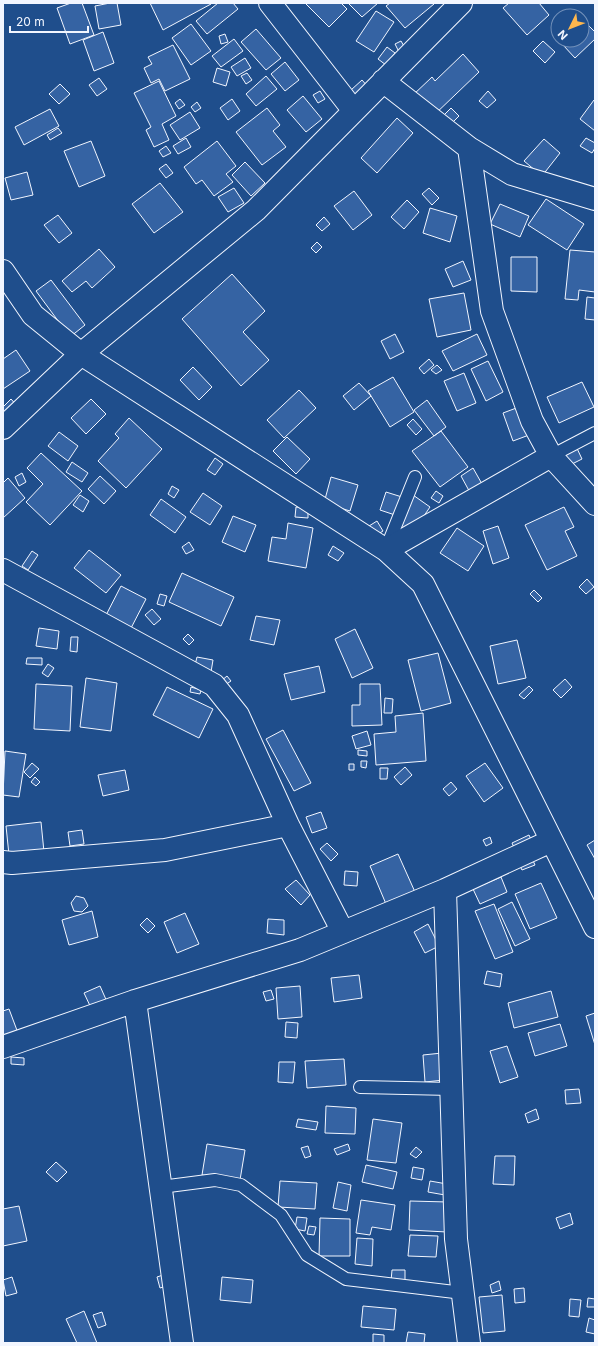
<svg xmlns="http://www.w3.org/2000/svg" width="598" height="1346" viewBox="0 0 598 1346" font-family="Inter,sans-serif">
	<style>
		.building { fill: #3563a3; stroke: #f2f6ff }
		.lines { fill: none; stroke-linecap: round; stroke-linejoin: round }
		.lane-casing { stroke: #f2f6ff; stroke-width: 14 }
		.street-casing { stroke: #f2f6ff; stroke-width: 24 }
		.lane { stroke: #1f4e8c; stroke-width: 12 }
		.street { stroke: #1f4e8c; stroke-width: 22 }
	</style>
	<rect width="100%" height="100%" fill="#1f4e8c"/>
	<path class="building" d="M71 3H82L94 35 70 44 57 8Z
		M110 3H117L121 25 99 29 95 6Z
		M150 3H211V4L163 30Z
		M218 3H233L238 9 207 34 196 21Z
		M305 3H341L347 9 329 27Z
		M350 3H378L362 17 349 4Z
		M390 3H433L434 4 405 28 386 6Z
		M509 3H539L549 15 527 35 503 8Z
		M376 11 394 22 374 52 356 41Z
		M586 23 595 32V39L575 58 563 45 568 40H582V26Z
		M191 24 211 51 191 65 172 38Z
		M256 29 281 58 266 70 241 42Z
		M103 32 114 63 94 71 83 40Z
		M225 34 228 42 221 44 219 36Z
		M234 39 243 51 221 67 212 56Z
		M401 41 405 48 399 52 395 44Z
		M543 41 555 52 545 63 533 51Z
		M173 45 190 79 165 91 159 79 151 83 144 68 152 64 148 57Z
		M387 47 395 53 386 65 378 59Z
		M463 54 479 72 432 117 412 96 432 77 435 81Z
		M245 58 251 68 237 76 231 67Z
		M285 62 299 80 285 91 271 74Z
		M217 68 230 72 226 86 213 82Z
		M247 73 252 80 246 84 241 76Z
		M266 76 277 89 256 106 246 94Z
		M99 78 107 89 97 96 89 85Z
		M362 80 368 87 357 97 351 90Z
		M159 81 176 116 162 124 169 140 154 147 146 130 151 127 134 93Z
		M60 84 70 94 59 104 49 94Z
		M320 91 325 99 318 103 313 95Z
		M488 91 496 100 487 108 479 101Z
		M303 96 322 119 306 132 287 110Z
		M180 99 185 105 179 109 175 103Z
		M232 99 240 111 228 120 220 108Z
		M594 100 595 101V131L580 119Z
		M197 102 201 108 195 112 191 107Z
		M267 108 280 125 273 131 286 147 262 165 236 132Z
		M451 108 459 116 446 129 438 121Z
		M50 109 59 126 24 145 15 127Z
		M190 112 200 128 180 140 170 125Z
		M397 118 413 133 377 173 361 158Z
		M58 128 62 133 50 140 47 135Z
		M186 138 191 147 178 154 173 146Z
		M586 138 595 143V148L592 153 580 146Z
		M544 139 560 153 542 176 524 161Z
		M91 141 105 176 79 187 64 151Z
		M217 141 236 166 226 174 233 182 214 196 202 180 196 184 184 167Z
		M166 146 171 153 163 157 159 151Z
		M245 162 265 183 251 196 232 175Z
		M166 164 173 173 166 178 159 169Z
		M27 172 33 195 11 200 5 178Z
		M160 183 183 212 154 233 132 204Z
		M234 188 244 203 228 212 218 197Z
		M429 188 439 198 432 205 422 194Z
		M354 191 372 215 353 230 334 206Z
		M546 199 584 224 567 250 528 225Z
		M407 200 419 212 404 229 391 217Z
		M500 204 529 216 520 237 490 224Z
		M430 208 457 216 450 242 423 233Z
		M58 215 72 233 59 243 44 225Z
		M324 217 330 224 322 231 316 225Z
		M317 242 322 247 316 253 311 248Z
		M99 249 115 267 92 288 86 281 72 292 62 281Z
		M570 250 595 252V292L579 290 578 300 565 299Z
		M511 257H537V292L511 291Z
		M463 261 471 280 453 287 445 269Z
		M232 274 265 311 243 332 269 360 241 386 182 319Z
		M51 280 85 325 70 337 36 291Z
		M464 293 471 330 437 337 429 299Z
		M587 297 595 298V320L585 319Z
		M395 334 404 352 390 359 381 341Z
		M477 334 487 355 453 371 442 351Z
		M16 350 30 371 3 389V359Z
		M429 359 434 365 424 374 419 368Z
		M488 361 503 392 486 401 471 369Z
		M437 365 442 370 436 374 431 370Z
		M193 367 212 387 199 400 180 380Z
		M464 373 476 403 457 411 444 381Z
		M393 377 414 412 390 427 368 391Z
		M582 382 594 407 559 423 547 397Z
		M359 383 371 396 354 410 343 396Z
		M299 390 316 408 284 438 267 420Z
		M11 399 18 407 3 422V407Z
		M91 399 106 414 86 434 71 418Z
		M427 400 446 427 434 436 414 410Z
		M527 404 537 432 513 441 503 413Z
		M129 418 162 449 126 488 98 461 119 438 115 434Z
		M413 419 422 429 416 435 407 425Z
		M441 431 468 467 440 487 412 451Z
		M59 432 78 446 68 461 48 446Z
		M287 437 310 459 296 474 273 451Z
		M574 442 582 459 568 466 559 449Z
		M41 453 82 491 50 525 26 502 43 484 27 468Z
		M215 458 223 464 215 475 207 470Z
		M72 462 88 473 82 482 66 472Z
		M473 468 486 491 473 498 461 476Z
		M22 473 26 482 19 486 15 477Z
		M100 476 116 491 104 504 88 489Z
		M331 477 358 485 350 511 324 503Z
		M8 478 25 498 3 518V483Z
		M172 486 179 490 174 498 168 494Z
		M436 491 443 496 439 503 431 498Z
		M386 492 402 497 395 515 380 510Z
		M203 493 222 506 210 525 190 512Z
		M80 495 89 501 83 512 73 505Z
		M413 495 430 507 411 535 395 524Z
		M161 499 186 517 175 533 150 515Z
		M296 507 308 508V518L295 517Z
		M564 507 574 527 565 531 577 556 547 570 525 525Z
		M233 516 256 525 245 552 222 542Z
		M377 521 383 531 367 541 361 531Z
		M288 523 313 528 306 568 268 561 272 537 286 539Z
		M498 526 509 558 493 564 483 531Z
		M457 528 484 546 468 571 440 553Z
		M189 542 194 550 186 554 182 547Z
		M333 546 344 553 338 561 328 555Z
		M89 550 121 575 106 593 74 568Z
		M32 551 38 555 28 570 22 566Z
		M182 573 234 597 221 626 169 602Z
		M587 579 594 587 586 594 579 587Z
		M121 586 146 599 129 632 104 619Z
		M534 590 542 598 538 602 530 594Z
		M160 594 167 596 164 606 157 604Z
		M152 609 161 619 154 625 145 615Z
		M256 616 280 620 274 645 250 640Z
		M39 628 59 631 57 649 36 646Z
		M355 629 373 668 352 678 335 639Z
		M188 634 194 640 189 645 183 639Z
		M71 637H78L77 652 70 651Z
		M517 640 526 678 498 684 490 646Z
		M438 653 451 703 421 711 408 660Z
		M197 657 213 660 211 672 194 669Z
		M27 658H42V665L26 664Z
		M48 664 54 668 48 677 42 673Z
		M319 666 325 692 291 700 284 674Z
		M227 676 231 681 225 685 221 681Z
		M86 678 117 683 111 731 80 727Z
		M565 679 572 687 561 698 553 690Z
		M36 684 72 686 70 731 34 729Z
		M360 684H380L382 725 352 726V705H360Z
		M529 686 533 690 524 699 519 695Z
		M167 687 213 709 199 738 153 715Z
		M191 687 201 690 200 694 190 692Z
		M385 698 393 699 392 713H384Z
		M423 713 426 761 376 765 374 734 396 732 395 716Z
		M283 730 311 783 294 791 266 739Z
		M367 731 371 745 356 749 352 736Z
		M358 750 367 751V756L358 755Z
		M5 751 26 754 19 797 3 795Z
		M361 761H367L366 768 361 767Z
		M32 763 39 769 30 778 24 772Z
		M485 763 503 788 484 802 466 776Z
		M349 764H354V770H349Z
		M405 767 412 775 401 785 394 777Z
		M380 768H388L387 779H380Z
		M125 770 129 790 103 796 98 775Z
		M35 777 40 782 36 786 31 782Z
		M451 782 457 789 449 796 443 789Z
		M321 812 327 828 312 833 306 817Z
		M41 822 44 852 9 855 6 826Z
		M82 830 84 844 70 846 68 832Z
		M529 835 534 846 517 854 512 843Z
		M490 837 492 843 486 846 483 840Z
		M595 840V859L587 845Z
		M327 843 338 854 331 861 320 849Z
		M398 854 415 892 386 904 370 866Z
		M530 854 535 865 522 870 517 860Z
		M345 871 358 872 357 886 344 885Z
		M501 877 507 892 480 904 473 889Z
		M296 880 310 895 301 905 285 889Z
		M541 883 557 918 530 929 515 894Z
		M76 896 84 898 88 906 82 912 74 911 71 903Z
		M512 902 530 939 515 946 498 909Z
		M494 904 513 952 495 959 475 911Z
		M92 911 98 937 69 945 62 920Z
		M185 913 199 944 177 953 164 922Z
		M147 918 155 926 148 933 140 925Z
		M268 919 284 920V935L267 933Z
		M428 924 439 946 425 953 414 932Z
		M487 971 502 974 500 987 484 984Z
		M359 975 362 998 334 1002 331 978Z
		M100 986 108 1004 92 1010 84 993Z
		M300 986 302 1017 278 1019 276 988Z
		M271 990 274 999 266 1001 263 992Z
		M551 991 558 1017 514 1028 508 1003Z
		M9 1009 18 1033 3 1038V1011Z
		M595 1013V1045L586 1016Z
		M286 1022 298 1023 297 1038 285 1037Z
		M560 1024 567 1046 535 1056 528 1033Z
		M507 1046 518 1077 500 1083 490 1051Z
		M442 1053 444 1080 425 1082 423 1055Z
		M11 1057 24 1058V1065L11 1064Z
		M344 1059 346 1085 307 1088 305 1061Z
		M279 1062H295L293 1083 278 1082Z
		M579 1089 581 1103 566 1104 565 1090Z
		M326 1106 356 1108 355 1134 325 1133Z
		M536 1109 539 1119 528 1123 525 1114Z
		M298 1119 318 1122 316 1130 296 1127Z
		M373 1119 402 1123 396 1163 367 1160Z
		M207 1144 245 1150 240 1180 202 1175Z
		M348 1144 350 1150 337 1155 334 1149Z
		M308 1146 311 1156 305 1158 301 1148Z
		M416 1147 422 1152 416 1158 410 1154Z
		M495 1156H515L514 1185 493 1184Z
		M56 1162 67 1172 57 1182 46 1172Z
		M366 1165 397 1172 393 1189 362 1182Z
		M413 1167 424 1169 422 1180 411 1178Z
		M280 1181 317 1183 315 1209 278 1207Z
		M430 1181 447 1184 445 1195 428 1192Z
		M338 1182 351 1185 347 1211 333 1208Z
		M361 1200 395 1205 391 1230 372 1227 370 1235 356 1233Z
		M410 1201 448 1202 447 1232 409 1230Z
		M19 1206 27 1241 3 1246V1209Z
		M570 1213 573 1224 560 1229 556 1218Z
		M297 1217 307 1218 305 1231 295 1229Z
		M320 1218 350 1219V1256H319Z
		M309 1226 316 1227 314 1235 307 1234Z
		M410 1235 438 1236 436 1257 408 1256Z
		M357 1238 373 1239 372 1266 355 1264Z
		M392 1270H405V1282L391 1281Z
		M166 1274 170 1285 160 1288 157 1277Z
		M12 1277 17 1293 6 1296 3 1280Z
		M222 1277 253 1280 251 1303 220 1300Z
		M499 1281 501 1290 492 1293 490 1285Z
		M524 1288 525 1302 515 1303 514 1289Z
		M502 1295 505 1331 483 1333 479 1297Z
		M588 1298 595 1299V1307H587Z
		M570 1299 581 1300 579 1317 569 1316Z
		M363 1306 396 1309 394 1330 361 1327Z
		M84 1311 97 1343H77L66 1319Z
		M102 1312 106 1325 98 1328 93 1315Z
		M589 1318 595 1320V1334L586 1332Z
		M408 1332 425 1334 424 1343H406Z
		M373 1334 384 1335V1343H373Z"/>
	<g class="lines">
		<g class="lane-casing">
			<path id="lane" d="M551 456 595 433
				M386 549 415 477
				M360 1087 451 1089
				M161 1187 215 1180 241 1185 281 1215 307 1255 346 1279 463 1293"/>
		</g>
		<g class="street-casing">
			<path id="street" d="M270 3 354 111
				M383 81 469 148 512 174 595 199
				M469 148 492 311 532 421 551 456 595 504
				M3 271 33 315 81 354 386 550 423 584 595 927
				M3 428 81 354 256 210 461 3
				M386 550 551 456
				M3 570 214 685 238 715 288 825 343 932
				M3 862 12 863 165 850 288 825
				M445 890 456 1239 469 1343
				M135 1001 182 1343
				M3 1047 135 1001 300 950 445 890 551 841"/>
		</g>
		<use href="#lane" class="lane"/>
		<use href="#street" class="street"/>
	</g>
	<rect width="598" height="1346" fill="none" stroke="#f2f6ff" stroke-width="8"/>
	<g transform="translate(570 28) rotate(227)"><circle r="19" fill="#1f4e8c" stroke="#7391ba"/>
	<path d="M0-3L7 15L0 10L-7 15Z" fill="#ffb74d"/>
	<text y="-6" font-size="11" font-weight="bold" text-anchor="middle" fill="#f2f6ff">N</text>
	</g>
	<path d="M10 26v6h78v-6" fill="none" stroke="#f2f6ff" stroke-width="2"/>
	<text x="16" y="26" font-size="12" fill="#f2f6ff" stroke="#1f4e8c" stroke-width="3" paint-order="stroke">20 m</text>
</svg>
